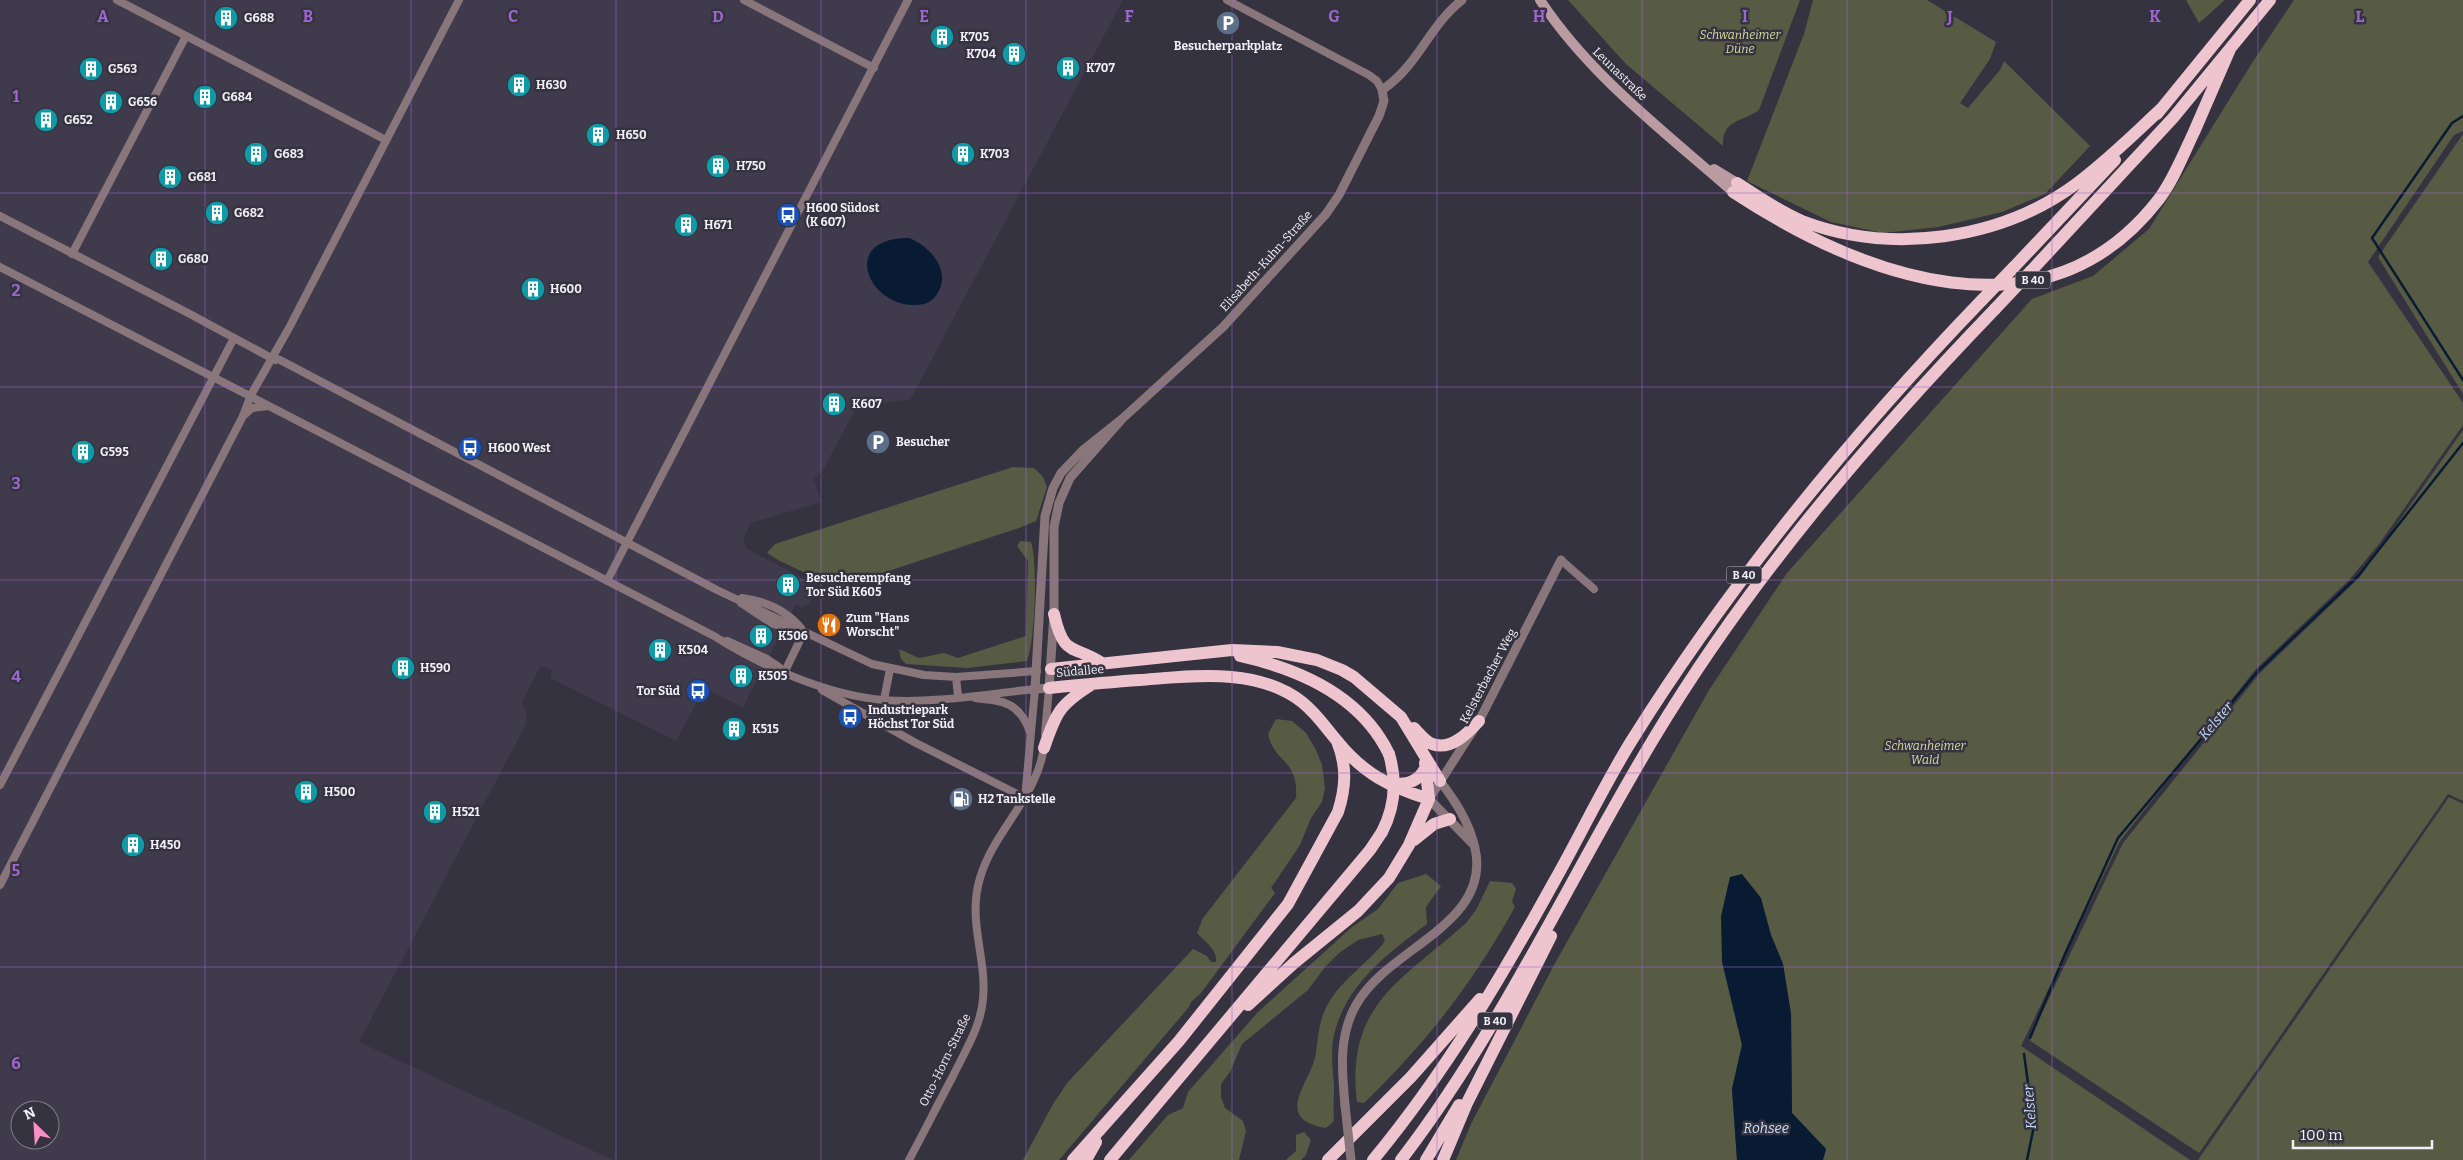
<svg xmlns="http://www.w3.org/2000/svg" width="2463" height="1160" viewBox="0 0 2463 1160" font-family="Bitter,serif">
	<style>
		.built { fill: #3f3b4d; fill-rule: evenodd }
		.green { fill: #585b44 }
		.water { fill: #091b33 }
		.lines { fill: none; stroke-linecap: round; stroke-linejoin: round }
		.stream { stroke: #091b33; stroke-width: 2.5 }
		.minor { stroke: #89767a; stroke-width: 8 }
		.tertiary { stroke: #89767a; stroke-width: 9 }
		.secondary { stroke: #b99ba1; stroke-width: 10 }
		.trunk { stroke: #eec4ce; stroke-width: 12 }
		.tertiary-bridge { stroke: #89767a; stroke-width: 9 }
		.trunk-bridge { stroke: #eec4ce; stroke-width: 12 }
		.grid { fill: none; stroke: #9e66d0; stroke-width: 1; stroke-opacity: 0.55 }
		.labels { text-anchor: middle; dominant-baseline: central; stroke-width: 5; stroke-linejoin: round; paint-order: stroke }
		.shield { fill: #35333f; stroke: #b9b7c0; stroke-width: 1 }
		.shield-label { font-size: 11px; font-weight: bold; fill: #f1eff8 }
		.poi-label { font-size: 12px; font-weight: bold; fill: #f1eff8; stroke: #35333f; text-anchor: start }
		.park-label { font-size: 12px; font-style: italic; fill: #d7de9e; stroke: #35333f }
		.street-label { font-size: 12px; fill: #f1eff8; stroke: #35333f }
		.water-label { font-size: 14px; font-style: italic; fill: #c7defe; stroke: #35333f }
		.grid-label { font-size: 16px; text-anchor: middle; font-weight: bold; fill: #9e66d0; stroke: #35333f; stroke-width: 5; stroke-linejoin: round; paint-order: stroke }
	</style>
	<rect width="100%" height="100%" fill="#35333f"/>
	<path class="built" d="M0 0H1123L910 400 857 406 822 472 814 479 821 502 751 523 743 539 747 549 814 584 816 591 809 604 802 607 796 604 743 707 704 688 676 741 550 678 552 670 541 665 522 702 527 714 526 724 359 1042 613 1160H0ZM20 1110H50V1140H20Z"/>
	<path class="green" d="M1568 0H1800L1759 110C1741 123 1722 119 1723 146L1626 64Z
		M1813 0H1927L1996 42 1990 59 1960 103 1968 108 2000 70 2004 61 2090 146 2045 194 2002 212 1938 227 1883 233 1831 222 1747 181 1804 34Z
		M2186 0H2225L2199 23Z
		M2294 0H2463V131L2454 135 2368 262 2463 403V425L2379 544 2349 580 2255 670 2120 841 2021 1046 2190 1160H1823L1826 1149 1792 1113 1791 1014 1783 964 1771 935 1736 1015 1742 1045 1732 1089 1737 1160H1456L1471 1124 1554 965 1709 690 1787 573 2032 299 2093 276 2149 229 2252 63Z
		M2463 134V394L2378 257Z
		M2463 430V801L2448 794 2199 1153 2029 1040 2123 843 2260 673 2360 577Z
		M1013 467 1034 468 1043 477 1047 487 1036 521 1019 528 837 588 778 560 767 553 775 544Z
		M1020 541 1031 542C1038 562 1035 642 1027 661L967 668 906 664 901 659 899 649 919 658 944 653 958 658 1026 636 1028 561 1017 546Z
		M1276 719 1292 721 1306 733 1316 750 1322 765 1325 788 1322 802 1311 818 1300 845 1271 888 1275 893 1201 993 1191 1002 1189 1007 1059 1160H1023L1053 1104 1068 1082 1193 949 1207 956 1211 962H1216C1218 950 1204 941 1197 933L1203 918 1296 798C1299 759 1274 763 1268 734Z
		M2449 797 2463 804V1160H2198Z
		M1426 874 1441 886 1426 907 1427 924C1387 954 1343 986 1333 1040 1331 1056 1333 1071 1334 1086 1334 1098 1333 1109 1334 1121L1326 1128C1274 1119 1307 1087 1315 1058 1318 1043 1318 1024 1325 1010 1338 981 1367 965 1385 941L1382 934 1358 940 1339 953 1325 967 1308 990 1242 1044 1230 1072 1221 1084V1097L1225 1108 1243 1121 1246 1131 1239 1160H1129L1168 1115 1183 1108 1188 1092 1258 1012 1352 927 1378 909 1398 883Z
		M1490 881 1512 883 1516 889 1512 901 1515 907C1472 984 1427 1042 1364 1103L1357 1102C1345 1004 1403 980 1466 923L1476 910Z
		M1304 1132 1311 1140 1306 1155 1301 1160H1286L1296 1151V1135Z"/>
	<path class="water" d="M909 238C933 247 956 277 932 300 928 304 920 305 914 305 868 306 839 238 909 238Z
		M1742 874 1761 898 1771 935 1783 964 1791 1014 1792 1113 1826 1149 1823 1160H1737L1732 1089 1742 1045 1722 962 1721 916 1730 877Z"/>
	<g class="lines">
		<path class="stream" d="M2463 116 2452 123 2372 238 2463 380
			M2030 1038 2065 954 2118 838 2258 671 2358 576 2463 443
			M2024 1054 2034 1126 2027 1160"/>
		<path class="minor" d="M117 0 386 140
			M744 0 874 68
			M1227 0 1369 75 1377 81 1382 90
			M0 216 188 313 275 360
			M72 254 186 36
			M0 267 714 636C761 666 827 695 883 700 933 704 986 694 1035 689L1025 798
			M271 357 280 360 717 590 872 664 924 675 956 677 1037 671
			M243 416 252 408 268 406
			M1561 560 1594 589
			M607 581 908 0
			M742 598C765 601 786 610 801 628
			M741 603 773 624 797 631
			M727 641 767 659 779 667
			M785 671 804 632
			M956 677 958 696
			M822 690 914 742 1025 798
			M975 698C1004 701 1019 702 1030 732
			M884 700 890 669
			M1045 734 1049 688
			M0 785 234 338
			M0 885 243 416 251 395 289 328 459 0
			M909 1160C924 1132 938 1104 953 1076 965 1051 981 1026 983 999 987 957 967 921 980 878 994 830 1038 797 1044 746"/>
		<path class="tertiary" d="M1122 419 1070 478 1059 503 1054 527V614L1049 688 1035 689 1045 516 1053 488 1061 473 1083 450 1122 419 1223 327 1326 214 1339 195 1379 116 1384 101 1382 90C1419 65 1428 27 1462 0
			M1472 843 1429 799 1479 721 1561 560
			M1345 1105C1342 1071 1338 1037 1356 1005 1388 947 1492 925 1475 848 1469 822 1456 802 1440 781"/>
		<path class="secondary" d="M1540 0C1590 76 1665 132 1733 192
			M1714 169 1737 183"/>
		<path class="trunk" d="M2157 114 2250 0
			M1737 183C1757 196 1780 212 1802 221 1891 255 2000 240 2076 184 2107 161 2134 134 2161 109
			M1733 192C1861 276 2045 347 2159 199 2174 179 2183 155 2194 132 2206 104 2218 77 2230 49
			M2014 267 2115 160
			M2031 271 2173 118 2270 0
			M1054 614C1064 658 1073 644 1102 663
			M1240 656C1299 669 1361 696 1389 754
			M1051 669 1232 650 1277 652 1317 660 1342 670 1354 677 1401 717 1440 781
			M1049 688C1079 685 1110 682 1140 680 1193 676 1257 667 1302 702 1317 714 1326 728 1338 742 1364 774 1390 787 1429 799
			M1414 728C1419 733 1425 741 1432 744 1451 751 1468 733 1479 721
			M1044 748C1056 713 1059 705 1091 685
			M1391 783C1407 786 1420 781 1426 766
			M1414 840 1434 824 1450 819
			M1248 1005 1294 963 1358 911 1389 878 1409 845 1429 799 1425 763
			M1073 1160 1179 1041 1288 904 1338 812C1346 787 1347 766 1337 741
			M1086 1160 1096 1142
			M1110 1160 1370 850 1382 832
			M1328 1160 1411 1077 1480 999
			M1373 1160C1445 1073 1501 978 1555 880 1581 834 1604 785 1632 740 1732 580 1851 436 1982 300
			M1401 1160C1501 1030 1569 879 1654 738 1748 581 1868 441 1995 309
			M1426 1160 1459 1105
			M1443 1160 1467 1103 1551 936"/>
		<path class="tertiary-bridge" d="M1345 1105 1351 1160"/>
		<path class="trunk-bridge" d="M1982 300 2014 267
			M1995 309 2031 271
			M1382 832C1395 807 1397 781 1389 754"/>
	</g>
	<path class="grid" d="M205 0V1160M411 0V1160M616 0V1160M821 0V1160M1026 0V1160M1232 0V1160M1437 0V1160M1642 0V1160M1847 0V1160M2052 0V1160M2258 0V1160M0 193H2463M0 387H2463M0 580H2463M0 773H2463M0 967H2463"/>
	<defs>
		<g id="building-disc" transform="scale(1.25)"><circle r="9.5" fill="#0f9aa8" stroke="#35333f"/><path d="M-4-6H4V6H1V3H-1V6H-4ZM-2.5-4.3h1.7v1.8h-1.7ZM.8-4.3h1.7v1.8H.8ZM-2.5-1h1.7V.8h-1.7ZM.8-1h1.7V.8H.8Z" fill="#fff"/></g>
		<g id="parking-disc" transform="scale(1.25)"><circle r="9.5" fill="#5c6f8a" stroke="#35333f"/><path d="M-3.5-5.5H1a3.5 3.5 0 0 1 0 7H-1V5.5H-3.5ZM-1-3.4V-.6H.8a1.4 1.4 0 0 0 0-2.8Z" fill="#fff"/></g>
		<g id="bus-disc" transform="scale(1.25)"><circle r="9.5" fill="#1a4fb4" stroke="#35333f"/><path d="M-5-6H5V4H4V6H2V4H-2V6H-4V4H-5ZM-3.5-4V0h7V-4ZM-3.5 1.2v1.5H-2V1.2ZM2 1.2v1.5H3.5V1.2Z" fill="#fff"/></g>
		<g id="restaurant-disc" transform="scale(1.25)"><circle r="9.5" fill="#e8710a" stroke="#35333f"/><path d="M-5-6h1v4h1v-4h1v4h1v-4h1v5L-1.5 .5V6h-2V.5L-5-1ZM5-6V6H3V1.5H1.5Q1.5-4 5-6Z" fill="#fff"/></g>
		<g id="fuel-disc" transform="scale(1.25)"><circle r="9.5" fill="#5c6f8a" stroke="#35333f"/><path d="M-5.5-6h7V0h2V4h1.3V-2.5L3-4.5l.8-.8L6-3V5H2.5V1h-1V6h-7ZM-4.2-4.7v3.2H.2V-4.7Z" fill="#fff"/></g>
	</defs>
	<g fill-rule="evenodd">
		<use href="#building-disc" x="226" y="18"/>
		<use href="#parking-disc" x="1228" y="23"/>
		<use href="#building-disc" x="942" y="37"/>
		<use href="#building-disc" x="1014" y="54"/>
		<use href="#building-disc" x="1068" y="68"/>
		<use href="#building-disc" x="91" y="69"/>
		<use href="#building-disc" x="519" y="85"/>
		<use href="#building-disc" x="205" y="97"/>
		<use href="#building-disc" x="111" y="102"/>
		<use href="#building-disc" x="46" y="120"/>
		<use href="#building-disc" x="598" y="135"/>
		<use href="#building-disc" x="256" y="154"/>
		<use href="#building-disc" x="963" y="154"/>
		<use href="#building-disc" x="718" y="166"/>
		<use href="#building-disc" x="170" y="177"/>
		<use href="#building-disc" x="217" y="213"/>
		<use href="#bus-disc" x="788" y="215"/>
		<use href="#building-disc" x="686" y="225"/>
		<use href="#building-disc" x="161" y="259"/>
		<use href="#building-disc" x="533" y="289"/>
		<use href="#building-disc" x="834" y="404"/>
		<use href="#parking-disc" x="878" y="442"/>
		<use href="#bus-disc" x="470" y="448"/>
		<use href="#building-disc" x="83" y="452"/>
		<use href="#building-disc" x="788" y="585"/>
		<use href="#restaurant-disc" x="829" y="625"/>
		<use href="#building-disc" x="761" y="636"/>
		<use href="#building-disc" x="660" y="650"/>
		<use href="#building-disc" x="403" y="668"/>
		<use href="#building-disc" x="741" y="676"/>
		<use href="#bus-disc" x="698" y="691"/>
		<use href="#bus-disc" x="850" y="717"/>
		<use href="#building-disc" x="734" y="729"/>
		<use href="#building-disc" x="306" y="792"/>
		<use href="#fuel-disc" x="961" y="799"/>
		<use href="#building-disc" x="435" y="812"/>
		<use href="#building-disc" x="133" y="845"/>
	</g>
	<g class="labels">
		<g class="shield">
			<rect x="2015.5" y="271.5" width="35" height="17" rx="4"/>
			<rect x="1726.5" y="566.5" width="35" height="17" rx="4"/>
			<rect x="1477.5" y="1012.5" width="35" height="17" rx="4"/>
		</g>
		<g class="shield-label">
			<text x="2033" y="280">B 40</text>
			<text x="1744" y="575">B 40</text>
			<text x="1495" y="1021">B 40</text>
		</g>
		<g class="poi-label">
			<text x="244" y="18">G688</text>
			<text x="960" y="37">K705</text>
			<text x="1228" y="46" text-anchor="middle">Besucherparkplatz</text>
			<text x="996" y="54" text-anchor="end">K704</text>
			<text x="1086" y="68">K707</text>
			<text x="108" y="69">G563</text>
			<text x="536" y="85">H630</text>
			<text x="222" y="97">G684</text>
			<text x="128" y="102">G656</text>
			<text x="64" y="120">G652</text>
			<text x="616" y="135">H650</text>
			<text x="274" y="154">G683</text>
			<text x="980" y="154">K703</text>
			<text x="736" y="166">H750</text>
			<text x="188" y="177">G681</text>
			<text x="806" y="208">H600 Südost<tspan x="806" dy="14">(K 607)</tspan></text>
			<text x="234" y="213">G682</text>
			<text x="704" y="225">H671</text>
			<text x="178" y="259">G680</text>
			<text x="550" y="289">H600</text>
			<text x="852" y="404">K607</text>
			<text x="896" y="442">Besucher</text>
			<text x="488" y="448">H600 West</text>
			<text x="100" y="452">G595</text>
			<text x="806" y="578">Besucherempfang<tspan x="806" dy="14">Tor Süd K605</tspan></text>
			<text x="846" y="618">Zum "Hans<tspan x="846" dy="14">Worscht"</tspan></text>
			<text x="778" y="636">K506</text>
			<text x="678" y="650">K504</text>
			<text x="420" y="668">H590</text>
			<text x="758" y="676">K505</text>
			<text x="680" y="691" text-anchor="end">Tor Süd</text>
			<text x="868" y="710">Industriepark<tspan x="868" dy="14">Höchst Tor Süd</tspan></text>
			<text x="752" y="729">K515</text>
			<text x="324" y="792">H500</text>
			<text x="978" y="799">H2 Tankstelle</text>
			<text x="452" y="812">H521</text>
			<text x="150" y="845">H450</text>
		</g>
		<g class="park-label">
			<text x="1740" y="35">Schwanheimer<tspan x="1740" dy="14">Düne</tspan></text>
			<text x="1925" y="746">Schwanheimer<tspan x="1925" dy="14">Wald</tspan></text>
		</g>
		<g class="street-label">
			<text transform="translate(1620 74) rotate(44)">Leunastraße</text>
			<text transform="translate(1266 261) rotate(-48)">Elisabeth-Kuhn-Straße</text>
			<text transform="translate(1080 671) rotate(-5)">Südallee</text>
			<text transform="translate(1488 676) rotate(-62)">Kelsterbacher Weg</text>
			<text transform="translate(945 1060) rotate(-64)">Otto-Horn-Straße</text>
		</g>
		<g class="water-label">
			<text transform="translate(2216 721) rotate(-50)">Kelster</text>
			<text transform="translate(2030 1107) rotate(-94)">Kelster</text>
			<text x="1766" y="1128">Rohsee</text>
		</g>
	</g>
	<g class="grid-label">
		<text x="103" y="22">A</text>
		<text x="308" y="22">B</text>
		<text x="513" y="22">C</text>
		<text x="718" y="22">D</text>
		<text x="924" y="22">E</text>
		<text x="1129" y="22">F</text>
		<text x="1334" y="22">G</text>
		<text x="1539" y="22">H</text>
		<text x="1745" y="22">I</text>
		<text x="1950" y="22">J</text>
		<text x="2155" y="22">K</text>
		<text x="2360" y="22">L</text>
		<text x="16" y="102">1</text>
		<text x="16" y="296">2</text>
		<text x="16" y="489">3</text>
		<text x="16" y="682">4</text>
		<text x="16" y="876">5</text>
		<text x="16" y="1069">6</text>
	</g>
	<g transform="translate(35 1125) rotate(335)"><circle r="24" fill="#35333f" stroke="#807e89"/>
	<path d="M0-4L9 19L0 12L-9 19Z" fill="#fa8fc6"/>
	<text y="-8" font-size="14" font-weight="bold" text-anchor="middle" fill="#f1eff8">N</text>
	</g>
	<path d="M2293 1140v8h139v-8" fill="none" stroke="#f1eff8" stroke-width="2.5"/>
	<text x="2300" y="1140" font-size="15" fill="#f1eff8" stroke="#35333f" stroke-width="4" paint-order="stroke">100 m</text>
</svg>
